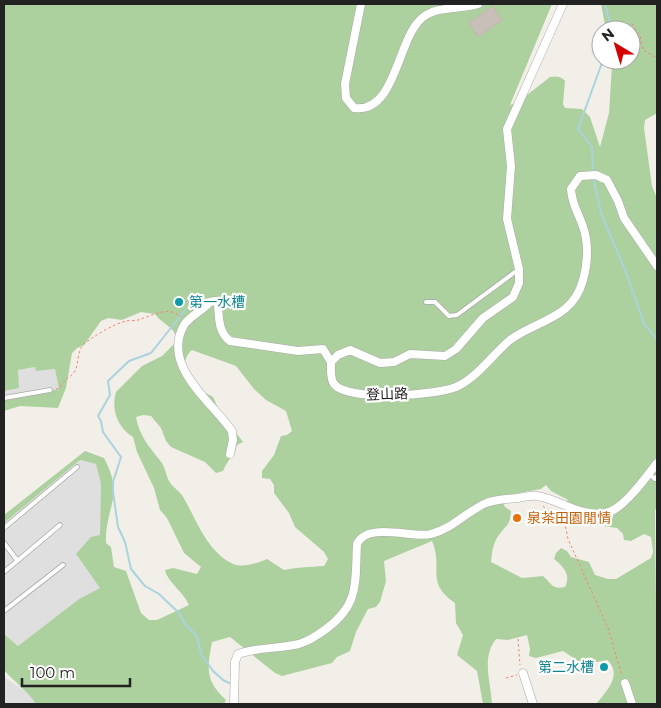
<svg xmlns="http://www.w3.org/2000/svg" width="661" height="708" viewBox="0 0 661 708" font-family="Montserrat,'Noto Sans TC',sans-serif">
	<style>
		.residential { fill: #e0dfdf }
		.forest { fill: #add19e; fill-rule: evenodd }
		.lines { fill: none; stroke-linecap: round; stroke-linejoin: round }
		.stream { stroke: #aad3df; stroke-width: 2 }
		.building { fill: #c7bfb8; stroke: #c4b6ab }
		.service-casing { stroke: #a9a9a9; stroke-width: 5.5 }
		.minor-casing { stroke: #a9a9a9; stroke-width: 9 }
		.path { stroke: #fa8072; stroke-width: 1; stroke-dasharray: 2.5 2.5; stroke-linecap: butt }
		.service { stroke: #fff; stroke-width: 4 }
		.minor { stroke: #fff; stroke-width: 8 }
		.culture-dot { fill: #0f9aa8; stroke: #fff; stroke-width: 2 }
		.food-dot { fill: #e8710a; stroke: #fff; stroke-width: 2 }
		.labels { text-anchor: middle; dominant-baseline: central; stroke-width: 4.5; stroke-linejoin: round; paint-order: stroke }
		.culture-label { font-size: 14px; fill: #0d838f; stroke: #fff; text-anchor: start }
		.street-label { font-size: 14px; fill: #222; stroke: #fff }
		.food-label { font-size: 14px; fill: #c56008; stroke: #fff; text-anchor: start }
	</style>
	<rect width="100%" height="100%" fill="#f2efe9"/>
	<path class="residential" d="M36 367V371L55 369 59 389 4 400V391L18 370Z
		M80 460 96 464 101 484 100 588 79 599 18 646 4 634V523Z
		M4 677 31 695 36 704H4Z"/>
	<path class="forest" d="M4 4H552L510 105 518 102 550 77C556 76 561 76 565 81L563 104 565 108 582 109 590 117 600 147 609 113 612 65 614 60H631V30H606L601 4H657V113L645 120 644 128 652 186 657 198V508L655 510 657 704H596C607 691 623 674 607 660L587 664 581 663 563 651 536 658 529 656 530 649 527 635 508 640 496 639C481 658 491 682 492 704H483L477 671 457 655 463 635 456 623 455 603C424 581 444 569 432 541L384 561 386 581 380 602 376 607 368 609 356 632 350 651 337 657 332 663 282 676 275 673 230 637 212 642C207 668 205 681 226 700L224 704H36C28 691 14 682 4 670V634L18 646 79 599 100 588 76 554 91 537 100 535 101 484 96 464 80 460 4 523V515L85 451 104 458C125 497 105 506 106 543L111 547 114 567 126 571 141 613 149 620H157L189 605C183 591 168 583 165 570L173 568 197 574 201 567 184 553 167 518 160 510 154 488 137 452 133 437C117 427 111 409 116 392L142 366 162 356 177 341C176 327 163 325 155 314L141 312 122 320 108 318 101 321 84 345 77 348 72 353 66 388 58 408 20 406 4 411V400L7 398 59 389 55 369 36 371 35 367 18 370 19 388 4 391ZM192 350 236 366 254 389 266 400 286 411 292 431 287 435 281 436 274 455 262 471V478L270 479 274 485V493L289 513 295 527 324 552 328 559 324 566C309 567 299 567 284 570L267 559C258 563 243 568 233 564 206 551 196 518 182 495 179 491 174 488 171 484 166 478 166 469 162 463 151 449 139 436 136 417L143 415 151 416 161 428 166 441 171 447 205 462 216 473 223 471C227 461 234 455 237 445L243 442 219 410 213 397C209 394 206 394 202 391 187 383 178 362 192 350ZM546 485 551 491 568 500 563 504 564 517 585 518 589 524 617 528 623 534 624 540 631 541 644 534 651 537 653 552 651 558 616 579H608L595 575 589 562 571 557 567 551 561 548 556 553 554 559C564 567 571 575 565 587 552 590 552 584 543 576L522 578 491 562C492 553 493 542 499 535 507 524 510 526 511 511L505 507 502 500 508 495 541 489Z"/>
	<g class="lines">
		<path class="stream" d="M605 4 612 30
			M593 174 592 147 578 129 603 60
			M593 178 602 216 626 272 644 324 657 339
			M185 310 151 353 129 361 108 381 110 395 98 416 101 421 103 432 121 457 113 482V492L118 527 125 542 131 569 145 586 159 594 179 613 185 624 197 636 201 654 213 671 223 680 231 684"/>
	</g>
	<path class="building" d="M492 6 502 20 478 37 469 23Z"/>
	<g class="lines">
		<g class="service-casing">
			<path id="service" d="M426 302H435L449 316 457 315 519 269
				M4 398 50 390
				M649 474 655 479 657 476
				M4 528 77 467
				M4 543 17 560
				M4 572 60 525
				M4 611 63 565"/>
		</g>
		<g class="minor-casing">
			<path id="minor" d="M361 4 345 84 346 98 354 108C396 114 397 39 422 18 438 5 460 10 478 4
				M563 4 507 129 511 166 507 219 519 269V283L513 297 483 318 456 349 445 356 410 354 394 362 380 363 350 350 338 355 331 362C331 369 330 379 334 384 348 402 437 395 456 387 478 377 492 355 510 340 537 320 573 319 583 280 588 263 589 241 582 224 577 210 572 205 571 189L580 176 596 175 607 180 618 201 624 218 657 266
				M230 454 233 440 232 431C211 401 161 366 184 325 189 317 203 310 210 302L215 301 218 304C219 317 218 332 230 341L298 351 323 349 331 362
				M523 673 533 704
				M625 683 632 704
				M234 704 235 662 238 654C258 647 278 649 299 644 308 641 318 635 326 629 360 604 355 582 357 544 367 521 414 539 431 534 452 529 465 513 484 504 494 499 507 499 518 498 523 497 531 495 537 496 559 499 581 518 606 513 623 510 646 477 657 463"/>
		</g>
		<path class="path" d="M632 24 640 36 643 50 657 58
			M56 389 60 388C64 378 72 377 75 371 79 363 77 352 83 345 90 338 117 322 127 321 130 320 135 321 138 320 152 316 168 305 181 317
			M543 506 547 510 563 514 568 539 608 628 622 676
			M518 639 520 665
			M506 678 517 675"/>
		<use href="#service" class="service"/>
		<use href="#minor" class="minor"/>
	</g>
	<g class="culture-dot">
		<circle cx="179" cy="302" r="5"/>
		<circle cx="604" cy="667" r="5"/>
	</g>
	<circle class="food-dot" cx="517" cy="518" r="5"/>
	<g class="labels">
		<g class="culture-label">
			<text x="189" y="302">第一水槽</text>
			<text x="594" y="667" text-anchor="end">第二水槽</text>
		</g>
		<g class="street-label">
			<text transform="translate(387 394) rotate(-2)">登山路</text>
		</g>
		<g class="food-label">
			<text x="527" y="518">泉茶田園閒情</text>
		</g>
	</g>
	<rect width="661" height="708" fill="none" stroke="#222222" stroke-width="10"/>
	<g transform="translate(616 45) rotate(322)"><circle r="24" fill="#ffffff" stroke="#a7a7a7"/>
	<path d="M0-4L9 19L0 12L-9 19Z" fill="#d40000"/>
	<text y="-8" font-size="14" font-weight="bold" text-anchor="middle" fill="#222222">N</text>
	</g>
	<path d="M22 678v8h108v-8" fill="none" stroke="#222222" stroke-width="2.5"/>
	<text x="30" y="678" font-size="15" fill="#222222" stroke="#ffffff" stroke-width="4" paint-order="stroke">100 m</text>
</svg>
